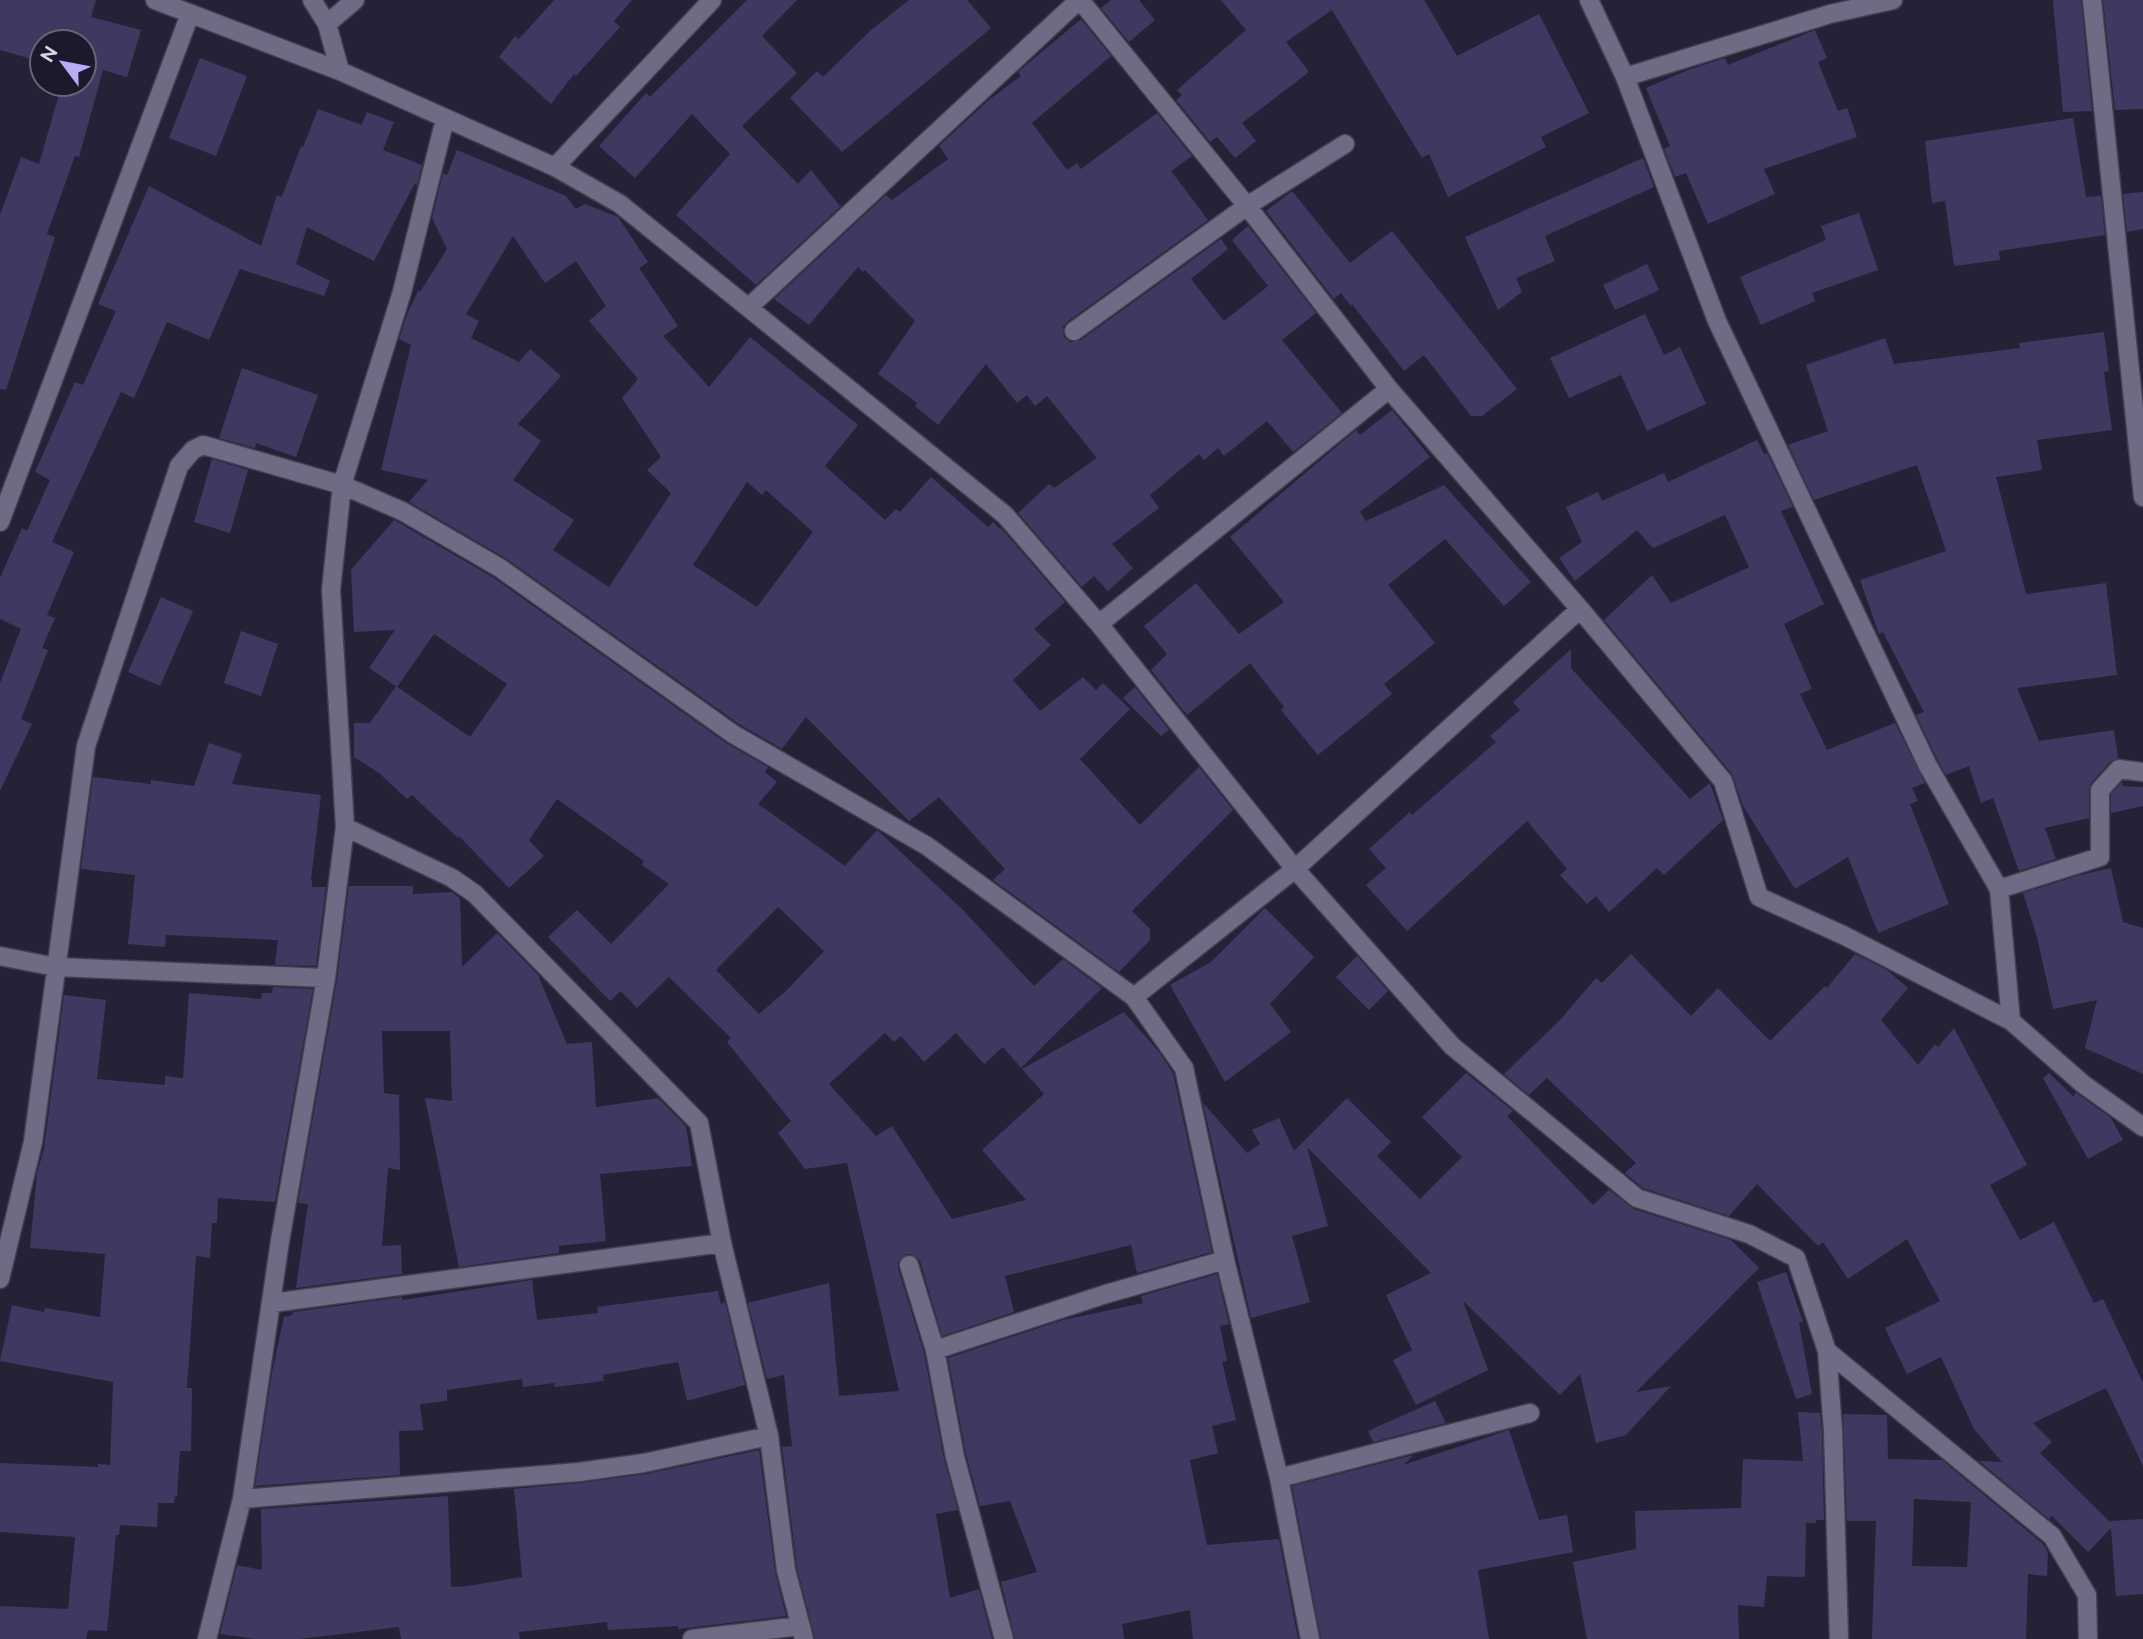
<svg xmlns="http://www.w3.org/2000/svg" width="2143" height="1639" viewBox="0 0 2143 1639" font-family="Raleway,sans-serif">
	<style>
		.building { fill: #3f3961; fill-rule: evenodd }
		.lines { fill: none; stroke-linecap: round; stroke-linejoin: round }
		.street-casing { stroke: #424050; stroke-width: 21 }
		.street { stroke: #6e6c84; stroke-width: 18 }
	</style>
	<rect width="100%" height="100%" fill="#252237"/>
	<path class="building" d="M0 0H96L91 17 141 30 127 77 103 70 79 157 75 156 47 234 55 237 6 390 0 389V215L21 157 39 164 62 84H84V42H42V62L0 50Z
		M554 0H632L614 21 620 27 576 76 574 74 551 104 499 57 515 36 519 39Z
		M747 0H797L762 36 797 73 742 126 798 184 811 170 840 206 842 205 756 285 676 215 730 154 692 114 635 178 599 146 646 93 650 97Z
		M909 0H967L991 28 842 152 790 98 817 71 823 77 871 30Z
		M1111 0H1139L1155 20 1129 42 1101 8Z
		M1221 0H1424L1457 56 1539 14 1589 113 1541 137 1546 147 1448 197 1429 154 1422 158 1332 10 1286 42 1309 72 1242 123 1256 141 1235 158 1217 137 1210 142 1176 100 1182 95 1177 90 1246 30Z
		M2053 0H2081L2092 111 2063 112Z
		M2103 0H2143V109L2115 110Z
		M1081 19 1111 56 1032 123 1067 170 1077 163 1081 169 1157 113 1192 156 1171 171 1208 220 1067 322 1063 327 1064 337 1070 342 1081 340 1221 239 1228 249 1191 279 1224 321 1268 286 1232 240 1248 226 1316 313 1282 340 1342 413 1293 452 1267 421 1224 456 1218 448 1204 460 1199 454 1150 495 1159 508 1112 544 1133 568 1108 591 1094 576 1082 587 1018 513 1049 484 1054 488 1097 458 1047 396 1035 406 1027 395 1017 403 986 364 938 425 915 406 917 403 878 374 915 321 865 270 863 272 858 267 809 325 774 299 886 195 892 200 948 159 939 146 990 99 1021 76 1018 72Z
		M1815 30 1827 58 1818 62 1838 111 1847 108 1857 137 1764 169 1775 194 1708 224 1686 173 1675 177 1664 149 1670 146 1646 88 1688 70 1725 58 1728 65Z
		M200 58 247 76 216 156 169 138Z
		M318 109 362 125 367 112 394 122 383 150 422 165 417 186 415 183 374 261 307 227 296 264 330 281 324 296 240 269 209 340 167 322 134 398 121 392 52 542 74 552 47 615 55 618 42 648 48 650 21 719 32 724 0 791V683L21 629 0 619V578L22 528 27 531 50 480 35 472 75 382 83 385 116 311 98 304 149 186 261 246 277 195 282 197 301 146 303 147Z
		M2073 118 2086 197 2101 196 2105 235 1999 251 2000 260 1954 266 1945 201 1932 203 1925 141Z
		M457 150 566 196 576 209 585 204 618 217 648 262 639 268 678 326 663 336 709 387 750 337 858 425 825 466 885 520 896 509 900 512 931 477 988 527 993 522 1000 529 1001 528 1065 602 1034 629 1051 645 1013 680 1040 711 1083 677 1096 690 1103 683 1130 709 1080 759 1140 825 1199 767 1233 810 1132 911 1150 929V940L1119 972 993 880 1005 869 939 797 909 821 806 717 782 749 739 724 507 559 409 502 428 480 381 470 411 345 399 339 408 312 418 291 420 292 447 249 432 218 443 173 447 175ZM513 236 545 283 576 261 606 306 589 321 638 379 622 398 661 457 647 470 671 493 609 587 553 550 574 520 513 480 541 441 518 424 561 376 530 349 519 362 471 338 479 321 466 314ZM747 482 762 495 766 490 813 532 757 607 693 565Z
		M1643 158 1654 187 1545 236 1555 261 1516 278 1522 292 1498 310 1465 237Z
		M1292 191 1350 263 1392 231 1517 389 1482 416H1471L1424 355 1404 371 1352 304 1351 306 1341 293 1334 299 1266 211Z
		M2143 192V229L2127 232 2123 194Z
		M1859 213 1878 270 1812 293 1815 301 1761 325 1740 277 1826 240 1821 226Z
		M1647 264 1659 290 1615 310 1603 285Z
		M1645 314 1664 355 1680 347 1706 404 1647 431 1621 375 1569 398 1550 358Z
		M2104 332 2109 371 2104 372 2112 430 2037 440 2042 470 1996 477 2026 594 2106 583 2117 675 2017 688 2039 741 2114 730 2118 758 2111 761 2091 783 2089 790V818L2045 828 2056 859 2019 871 1993 798 1981 803 1969 766 1946 775 1938 761 1916 715 1924 712 1883 632 1879 634 1860 580 1946 551 1917 465 1814 500 1788 445 1828 431 1806 365 1885 338 1894 364 2020 348 2019 343Z
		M242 368 318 395 296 457 256 443 255 448 219 438Z
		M1392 410 1430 457 1360 512 1366 521 1444 485 1531 582 1504 606 1445 539 1388 585 1435 643 1384 684 1392 694 1318 755 1281 710 1284 707 1250 663 1187 715 1151 670 1167 654 1144 626 1196 583 1239 634 1284 602 1230 537 1356 430 1360 435Z
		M1757 440 1764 454 1767 453 1793 507 1781 511 1824 604 1784 624 1812 689 1800 694 1827 750 1895 723 1925 783 1912 788 1918 801 1910 804 1949 904 1878 933 1848 857 1795 889 1743 806 1732 774 1604 620 1652 575 1671 603 1749 567 1725 515 1653 548 1637 530 1575 581 1559 558 1582 542 1566 507 1598 492 1602 501 1664 473 1668 482Z
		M212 459 248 470 230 533 194 522Z
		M394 520 494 578 726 743 768 767 765 772 777 782 758 804 845 866 877 830 962 909 1034 986 1063 959 1102 988 1021 1068 1003 1047 984 1064 956 1033 924 1062 901 1036 894 1042 885 1033 829 1084 876 1136 892 1126 952 1219 1026 1200 982 1150 1044 1094 1022 1069 1124 1012 1159 1052 1173 1073 1212 1252 1137 1273 1131 1245 1005 1276 1014 1312 942 1336 920 1261 912 1254H906L898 1262V1268L924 1353 944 1459 958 1510 936 1514 950 1598 979 1589 992 1639H815L797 1568 782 1447 792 1446 784 1375 767 1379 748 1303 829 1283 839 1396 899 1391 847 1163 805 1169 778 1133 791 1121 727 1042 731 1038 669 977 637 1008 621 991 610 1001 548 937 577 910 611 944 669 884 642 865 644 861 557 799 529 840 544 856 509 888 458 835 459 839 412 795 407 799 379 773 354 757V723H370L396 686 470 737 507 684 434 634 397 687 369 668 395 630 354 632 351 570ZM778 907 824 951 788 989 759 1014 716 970Z
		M161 597 193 611 160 686 128 672Z
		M241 631 278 644 261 696 224 683Z
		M1571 649V668L1690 799 1710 783 1723 820 1664 875 1657 868 1609 912 1596 896 1587 904 1560 875 1567 869 1527 821 1407 931 1366 885 1386 868 1369 849 1410 812 1412 815 1496 742 1490 736 1520 710 1513 702Z
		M1135 687 1169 730 1161 736 1123 698Z
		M209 743 242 754 232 784 321 795 311 880H312V887H326L316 966 275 965 278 940 166 935 165 947 128 944 135 875 81 869 93 777 151 784V780L194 786Z
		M2122 782 2123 786 2143 787V806L2111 813V794Z
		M2111 868 2123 922 2143 928V1074L2085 1048 2097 1000 2053 1009 2037 937 2023 893 2080 875Z
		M349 886H413V894L452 892 460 898 462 967 497 933 538 975 567 1044 592 1042 596 1107 658 1098 686 1126 692 1166 600 1174 606 1241 559 1246V1253L459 1267 425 1098 452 1101 450 1031H382L384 1093 399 1095 400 1170 388 1168 382 1246 401 1245 402 1274 296 1288 308 1204 298 1203 337 980Z
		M1265 908 1314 957 1270 1004 1291 1032 1225 1082 1170 985 1211 962Z
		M1631 954 1691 1016 1718 988 1770 1041 1825 986 1827 988 1855 954 1887 970 1908 988 1881 1020 1918 1065 1935 1044 1938 1047 1954 1028 2027 1165 1990 1185 2020 1240 2054 1222 2094 1303 2103 1299 2143 1383V1466L2106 1388 2033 1423 2052 1442 2040 1453 2111 1523 2110 1521 2143 1519V1594L2116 1596 2111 1528 2088 1552 2051 1515 2050 1520 1979 1461 2002 1462 1974 1429 1941 1357 1907 1374 1885 1328 1940 1301 1907 1239 1848 1279 1823 1242 1818 1246 1757 1184 1729 1216 1643 1188 1625 1173 1636 1163 1547 1078 1529 1095 1504 1074 1560 1020 1596 978 1602 983Z
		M1357 956 1388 991 1369 1010 1336 977Z
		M273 987 313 989 275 1202 218 1198 217 1223H212L210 1258 196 1256 187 1388H192L191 1451H180L177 1496H175L174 1503H158L157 1527 120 1525 119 1535H116L107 1631 88 1630 86 1639H0V1606L68 1609 75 1537 0 1532V1463L98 1467V1464L110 1465 113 1382 0 1361 12 1305 44 1312 45 1308 100 1317 105 1254 30 1248 37 1173 44 1149 64 995 106 1000 97 1079 165 1085V1076L183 1078 189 993 261 999 262 993H272Z
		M1466 1073 1513 1111 1507 1116 1593 1205 1609 1190 1634 1209 1731 1240 1759 1268 1636 1392 1671 1386 1626 1435 1596 1443 1580 1374 1560 1395 1463 1301 1488 1370 1416 1405 1393 1360 1412 1350 1386 1295 1431 1273 1307 1147 1328 1226 1292 1236 1310 1302 1251 1318 1203 1103 1247 1153 1260 1144 1252 1130 1279 1118 1294 1151 1347 1098 1391 1142 1377 1156 1420 1199 1462 1157 1422 1117Z
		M2049 1073 2074 1097 2075 1092 2111 1118 2123 1140 2088 1159 2043 1078Z
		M1786 1272 1803 1322 1799 1323 1812 1394 1796 1399 1757 1282Z
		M1217 1274 1229 1324 1220 1326 1227 1361 1222 1362 1236 1420 1212 1426 1218 1453 1190 1460 1207 1545 1279 1539 1298 1639H1193L1190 1610 1122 1624 1124 1639H1015L1001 1582 1037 1572 1010 1501 980 1506 966 1454 948 1358 1063 1320 1143 1303 1141 1296Z
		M532 1280 537 1320 598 1313 597 1307 718 1291 721 1304 725 1302 745 1385 687 1401 678 1362 603 1375 604 1381 555 1387 554 1383 523 1387 522 1379 447 1390V1401L420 1404 423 1430 399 1431 400 1475 255 1486 272 1372 284 1317 292 1315 293 1312 402 1297V1300Z
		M1435 1401 1446 1423 1373 1442 1368 1431Z
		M1798 1412 1820 1413 1822 1432 1824 1520H1816V1523H1806L1805 1577 1767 1576 1764 1607 1738 1605 1739 1639H1587L1573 1562 1636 1549 1635 1511 1741 1508 1743 1459 1803 1461Z
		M1843 1414 1887 1415 1888 1459 1942 1460 2043 1544 2048 1552 2047 1576 2028 1574 2026 1639H1872L1876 1521H1847ZM1914 1499 1971 1502 1967 1567 1912 1566Z
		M1509 1430 1539 1520 1567 1515 1573 1552 1478 1570 1489 1639H1321L1292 1486 1414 1455 1403 1465Z
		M759 1450 775 1571 786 1616 678 1629V1626L608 1630 607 1622 519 1632 520 1639H401L399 1627 300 1639H256L220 1634 237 1565 262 1570 261 1509 448 1496 451 1587 468 1586 522 1577 514 1489 580 1483 646 1474Z"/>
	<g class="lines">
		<g class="street-casing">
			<path id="street" d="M155 0 340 71 555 167 620 204 1005 515 1099 624 1295 869 1452 1046 1637 1198 1749 1234 1796 1258 1827 1351 1833 1431 1839 1639
				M312 0 327 24 340 71
				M1080 0 1247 206 1389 389 1580 609 1723 781 1759 897 1843 935 2011 1021 2083 1084 2143 1127
				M1589 0 1625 77 1717 321 1928 766 1999 889 2011 1021
				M2092 0 2143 497
				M327 24 355 0
				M1625 77 1830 14 1893 0
				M555 167 712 0
				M749 307 1079 0
				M1074 331 1247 206 1345 144
				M0 522 190 14
				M1099 624 1389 389
				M345 827 452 878 475 894 699 1123 722 1243 769 1436 786 1570 804 1639
				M1999 889 2100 857V790L2119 769 2143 772
				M0 956 56 967 326 978
				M1134 997 1295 869 1580 609
				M909 1265 935 1350 955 1457 1004 1639
				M0 1279 33 1142 86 746 179 466 193 450 203 445 342 485 402 511 500 568 733 734 927 846 1134 997 1184 1068 1225 1260 1279 1478 1310 1639
				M272 1303 722 1243
				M935 1350 1106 1294 1225 1260
				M1827 1351 2052 1536 2087 1595 2088 1639
				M1279 1478 1530 1413
				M242 1499 579 1472 644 1463 769 1436
				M207 1639 242 1499 280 1241 326 978 345 827 331 590 342 485 402 292 445 119
				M692 1639 800 1626"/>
		</g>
		<use href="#street" class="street"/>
	</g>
	<g transform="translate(63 63) rotate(302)"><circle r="33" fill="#1c192c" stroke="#666475" stroke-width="2"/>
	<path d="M0-5L12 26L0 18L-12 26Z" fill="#b6acf8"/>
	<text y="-10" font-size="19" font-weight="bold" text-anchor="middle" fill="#d6d5e3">N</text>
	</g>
</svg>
